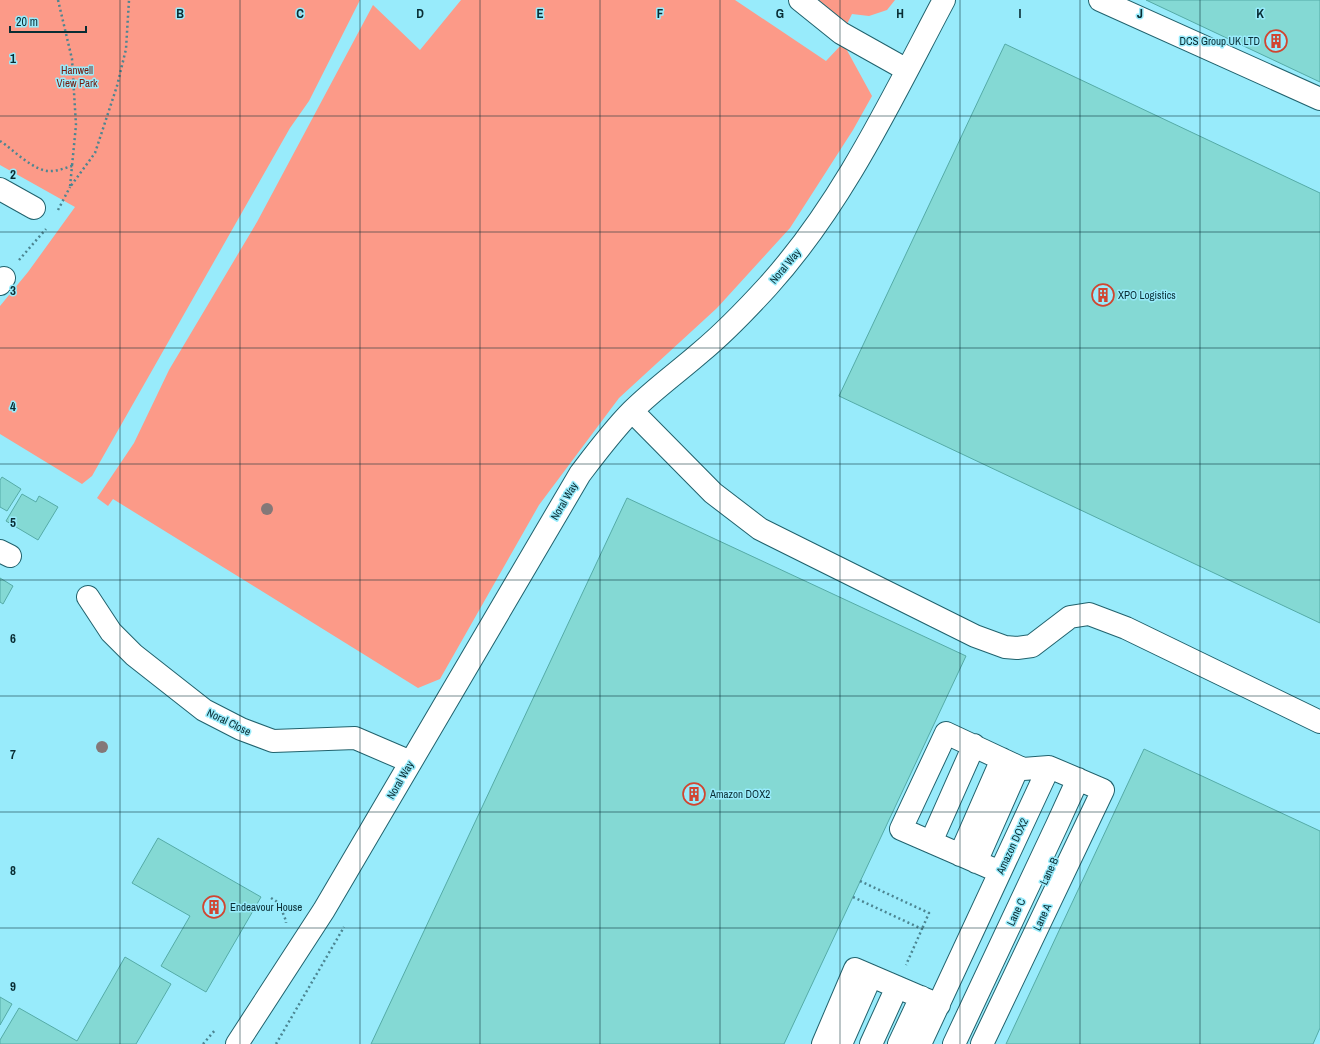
<svg xmlns="http://www.w3.org/2000/svg" width="1320" height="1044" viewBox="0 0 1320 1044" font-family="'Archivo Narrow',sans-serif">
	<style>
		.green { fill: #fc9a88 }
		.building { fill: #84d9d4; stroke: #55aba7 }
		.lines { fill: none; stroke-linecap: round; stroke-linejoin: round }
		.minor-casing { stroke: #21626d; stroke-width: 24 }
		.path { stroke: #4c8591; stroke-width: 2.5; stroke-dasharray: 2 3; stroke-linecap: butt }
		.minor { stroke: #fff; stroke-width: 22 }
		.tree { fill: #847878 }
		.grid { fill: none; stroke: #092d34; stroke-width: 1; stroke-opacity: 0.55 }
		.labels { text-anchor: middle; dominant-baseline: central; stroke-width: 3; stroke-linejoin: round; paint-order: stroke }
		.poi-label { font-size: 11px; fill: #092d34; stroke: #98ebfb; text-anchor: start }
		.park-label { font-size: 11px; fill: #73190c; stroke: #98ebfb }
		.street-label { font-size: 11px; fill: #092d34; stroke: #98ebfb }
		.grid-label { font-size: 13px; text-anchor: middle; font-weight: bold; fill: #092d34; stroke: #98ebfb; stroke-width: 3; stroke-linejoin: round; paint-order: stroke }
	</style>
	<rect width="100%" height="100%" fill="#98ebfb"/>
	<path class="green" d="M0 0H360L309 101 290 128 92 476 82 484 0 434V306L28 272 75 207 0 165Z
		M461 0H735L826 61 843 43 872 96 853 130 790 228 717 308 619 398 539 505 440 679 418 688 113 499 108 506 97 498 134 443 169 370 257 222 373 5 420 50Z
		M816 0H895L887 10 869 16 852 14 846 26Z"/>
	<path class="building" d="M1146 0H1320V82Z
		M1005 44 1320 193V623L839 396Z
		M2 477 21 489 7 511 0 507V480Z
		M22 494 36 502 39 496 58 507 38 540 6 521Z
		M627 498 966 656 888 822 784 1044H371Z
		M0 578 13 586 3 604 0 602Z
		M1144 749 1320 831V1028L1313 1044H1006Z
		M158 838 261 897 206 992 161 966 190 916 132 883Z
		M125 957 171 984 136 1044H0V1040L19 1008 77 1041Z
		M0 997 12 1004 0 1025Z"/>
	<g class="lines">
		<g class="minor-casing">
			<path id="minor" d="M800 0 841 33 907 70
				M1100 0 1320 99
				M0 189 34 208
				M0 284 4 278
				M632 411 713 493 760 529 975 636 1005 647 1017 648 1032 646 1070 617 1089 614 1126 628 1320 722
				M0 551 10 556
				M88 597 111 632 134 655 204 710 241 729 273 741 355 738 411 762
				M931 842 974 745
				M960 855 1002 759
				M976 862 1018 767
				M1000 872 901 829 946 733 1023 769 1049 767
				M237 1044 324 910 580 474C596 453 613 430 632 411 653 390 678 372 701 352 725 332 747 309 768 286 843 203 892 98 944 0
				M823 1044 855 969 939 1005
				M841 1044 871 976
				M871 1044 897 987
				M899 1044 921 997
				M920 1044 1049 767 1103 790 982 1044
				M954 1044 1057 825 1078 779"/>
		</g>
		<path class="path" d="M58 0 72 59 76 125 72 166
			M0 141C14 150 34 172 51 171 58 171 65 168 72 166L70 187 95 153 117 86 126 49 129 0
			M58 210 70 187
			M19 260 46 229
			M860 881 929 913 922 929
			M853 897 922 929 906 965
			M271 898 279 903 286 921V923
			M203 1044 216 1029
			M276 1044 344 927"/>
		<use href="#minor" class="minor"/>
	</g>
	<g class="tree">
		<circle cx="267" cy="509" r="6"/>
		<circle cx="102" cy="747" r="6"/>
	</g>
	<path class="grid" d="M120 0V1044M240 0V1044M360 0V1044M480 0V1044M600 0V1044M720 0V1044M840 0V1044M960 0V1044M1080 0V1044M1200 0V1044M0 116H1320M0 232H1320M0 348H1320M0 464H1320M0 580H1320M0 696H1320M0 812H1320M0 928H1320"/>
	<defs>
		<g id="building-ring" transform="scale(1.15)"><circle r="9.5" fill="#98ebfb" stroke="#d14530" stroke-width="1.5"/><path d="M-4-6H4V6H1V3H-1V6H-4ZM-2.5-4.3h1.7v1.8h-1.7ZM.8-4.3h1.7v1.8H.8ZM-2.5-1h1.7V.8h-1.7ZM.8-1h1.7V.8H.8Z" fill="#d14530"/></g>
	</defs>
	<g fill-rule="evenodd">
		<use href="#building-ring" x="1276" y="41"/>
		<use href="#building-ring" x="1103" y="295"/>
		<use href="#building-ring" x="694" y="794"/>
		<use href="#building-ring" x="214" y="907"/>
	</g>
	<g class="labels">
		<g class="poi-label">
			<text x="1260" y="41" text-anchor="end">DCS Group UK LTD</text>
			<text x="1118" y="295">XPO Logistics</text>
			<text x="710" y="794">Amazon DOX2</text>
			<text x="230" y="907">Endeavour House</text>
		</g>
		<g class="park-label">
			<text x="77" y="70">Hanwell<tspan x="77" dy="13">View Park</tspan></text>
		</g>
		<g class="street-label">
			<text transform="translate(785 266) rotate(-50)">Noral Way</text>
			<text transform="translate(564 501) rotate(-59)">Noral Way</text>
			<text transform="translate(229 722) rotate(26)">Noral Close</text>
			<text transform="translate(400 780) rotate(-60)">Noral Way</text>
			<text transform="translate(1012 846) rotate(-65)">Amazon DOX2</text>
			<text transform="translate(1049 871) rotate(-65)">Lane B</text>
			<text transform="translate(1016 912) rotate(-65)">Lane C</text>
			<text transform="translate(1042 917) rotate(-65)">Lane A</text>
		</g>
	</g>
	<g class="grid-label">
		<text x="180" y="18">B</text>
		<text x="300" y="18">C</text>
		<text x="420" y="18">D</text>
		<text x="540" y="18">E</text>
		<text x="660" y="18">F</text>
		<text x="780" y="18">G</text>
		<text x="900" y="18">H</text>
		<text x="1020" y="18">I</text>
		<text x="1140" y="18">J</text>
		<text x="1260" y="18">K</text>
		<text x="13" y="63">1</text>
		<text x="13" y="179">2</text>
		<text x="13" y="295">3</text>
		<text x="13" y="411">4</text>
		<text x="13" y="527">5</text>
		<text x="13" y="643">6</text>
		<text x="13" y="759">7</text>
		<text x="13" y="875">8</text>
		<text x="13" y="991">9</text>
	</g>
	<path d="M10 26v6h76v-6" fill="none" stroke="#092d34" stroke-width="2"/>
	<text x="16" y="26" font-size="12" fill="#092d34" stroke="#98ebfb" stroke-width="3" paint-order="stroke">20 m</text>
</svg>
